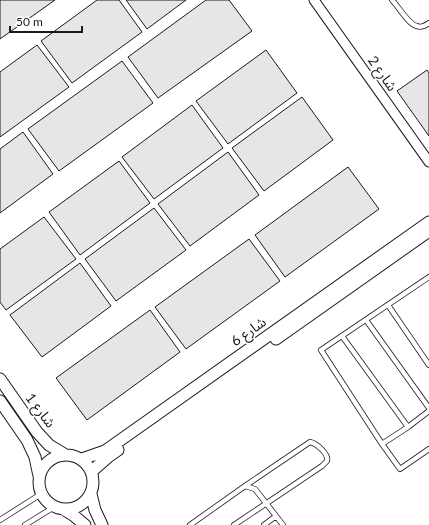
<svg xmlns="http://www.w3.org/2000/svg" width="429" height="525" viewBox="0 0 429 525" font-family="Lato,'Noto Sans Arabic',sans-serif">
	<style>
		.building { fill: #e6e6e6; stroke: #1a1a1a }
		.lines { fill: none; stroke-linecap: round; stroke-linejoin: round }
		.service-casing { stroke: #1a1a1a; stroke-width: 6 }
		.minor-casing { stroke: #1a1a1a; stroke-width: 11 }
		.tertiary-casing { stroke: #1a1a1a; stroke-width: 13 }
		.service { stroke: #fff; stroke-width: 4.5 }
		.minor { stroke: #fff; stroke-width: 9 }
		.tertiary { stroke: #fff; stroke-width: 11 }
		.labels { text-anchor: middle; dominant-baseline: central; stroke-width: 3; stroke-linejoin: round; paint-order: stroke }
		.street-label { font-size: 14px; fill: #1a1a1a; stroke: #fff }
	</style>
	<rect width="100%" height="100%" fill="#fff"/>
	<path class="building" d="M0 0H55L0 39Z
		M97 0H119L142 32 72 83 41 41Z
		M126 0H186L147 29Z
		M206 0H229L252 31 158 98 128 57Z
		M37 45 69 87 0 137V72Z
		M266 50 297 93 228 144 196 101Z
		M122 61 153 103 59 171 28 129Z
		M427 70 429 73V136L397 91Z
		M302 97 333 140 264 191 232 148Z
		M192 105 223 148 154 199 122 157Z
		M23 132 53 174 0 213V149Z
		M228 152 259 195 190 246 158 204Z
		M119 161 150 203 80 255 49 212Z
		M348 167 379 209 285 277 255 235Z
		M154 208 186 250 116 301 85 259Z
		M44 217 76 259 6 310 0 302V249Z
		M249 239 280 281 186 349 155 307Z
		M80 263 111 306 42 357 10 315Z
		M150 310 180 352 87 420 56 378Z"/>
	<g class="lines">
		<g class="service-casing">
			<path id="service" d="M392 0C398 6 409 25 417 26 421 28 425 26 429 23
				M429 277 321 350 382 444 400 469 429 449
				M388 305 429 365
				M366 320 429 408
				M342 336 408 427
				M382 444 408 427 429 411
				M0 520 41 494
				M25 525 54 507
				M190 525 245 486 255 489 283 525
				M234 525 322 466C323 465 326 462 327 461 329 454 316 443 310 442L245 486
				M264 525 276 516"/>
		</g>
		<g class="minor-casing">
			<path id="minor" d="M314 0 429 162"/>
		</g>
		<g class="tertiary-casing">
			<path id="tertiary" d="M276 339 429 231
				M0 379 37 432 49 445 64 454
				M0 401 27 440 35 457 39 476
				M39 482a27 27 0 1 1 54 0a27 27 0 1 1-54 0Z
				M82 459 105 451 429 222
				M92 471 108 457 118 450
				M91 494 95 510 102 525
				M63 509 73 515 85 525"/>
		</g>
		<use href="#service" class="service"/>
		<use href="#minor" class="minor"/>
		<use href="#tertiary" class="tertiary"/>
	</g>
	<g class="labels">
		<g class="street-label">
			<text transform="translate(383 73) rotate(55)">شارع 2</text>
			<text transform="translate(248 331) rotate(-35)">شارع 6</text>
			<text transform="translate(41 410) rotate(53)">شارع 1</text>
		</g>
	</g>
	<path d="M10 26v6h72v-6" fill="none" stroke="#1a1a1a" stroke-width="2"/>
	<text x="16" y="26" font-size="12" fill="#1a1a1a" stroke="#ffffff" stroke-width="3" paint-order="stroke">50 m</text>
</svg>
